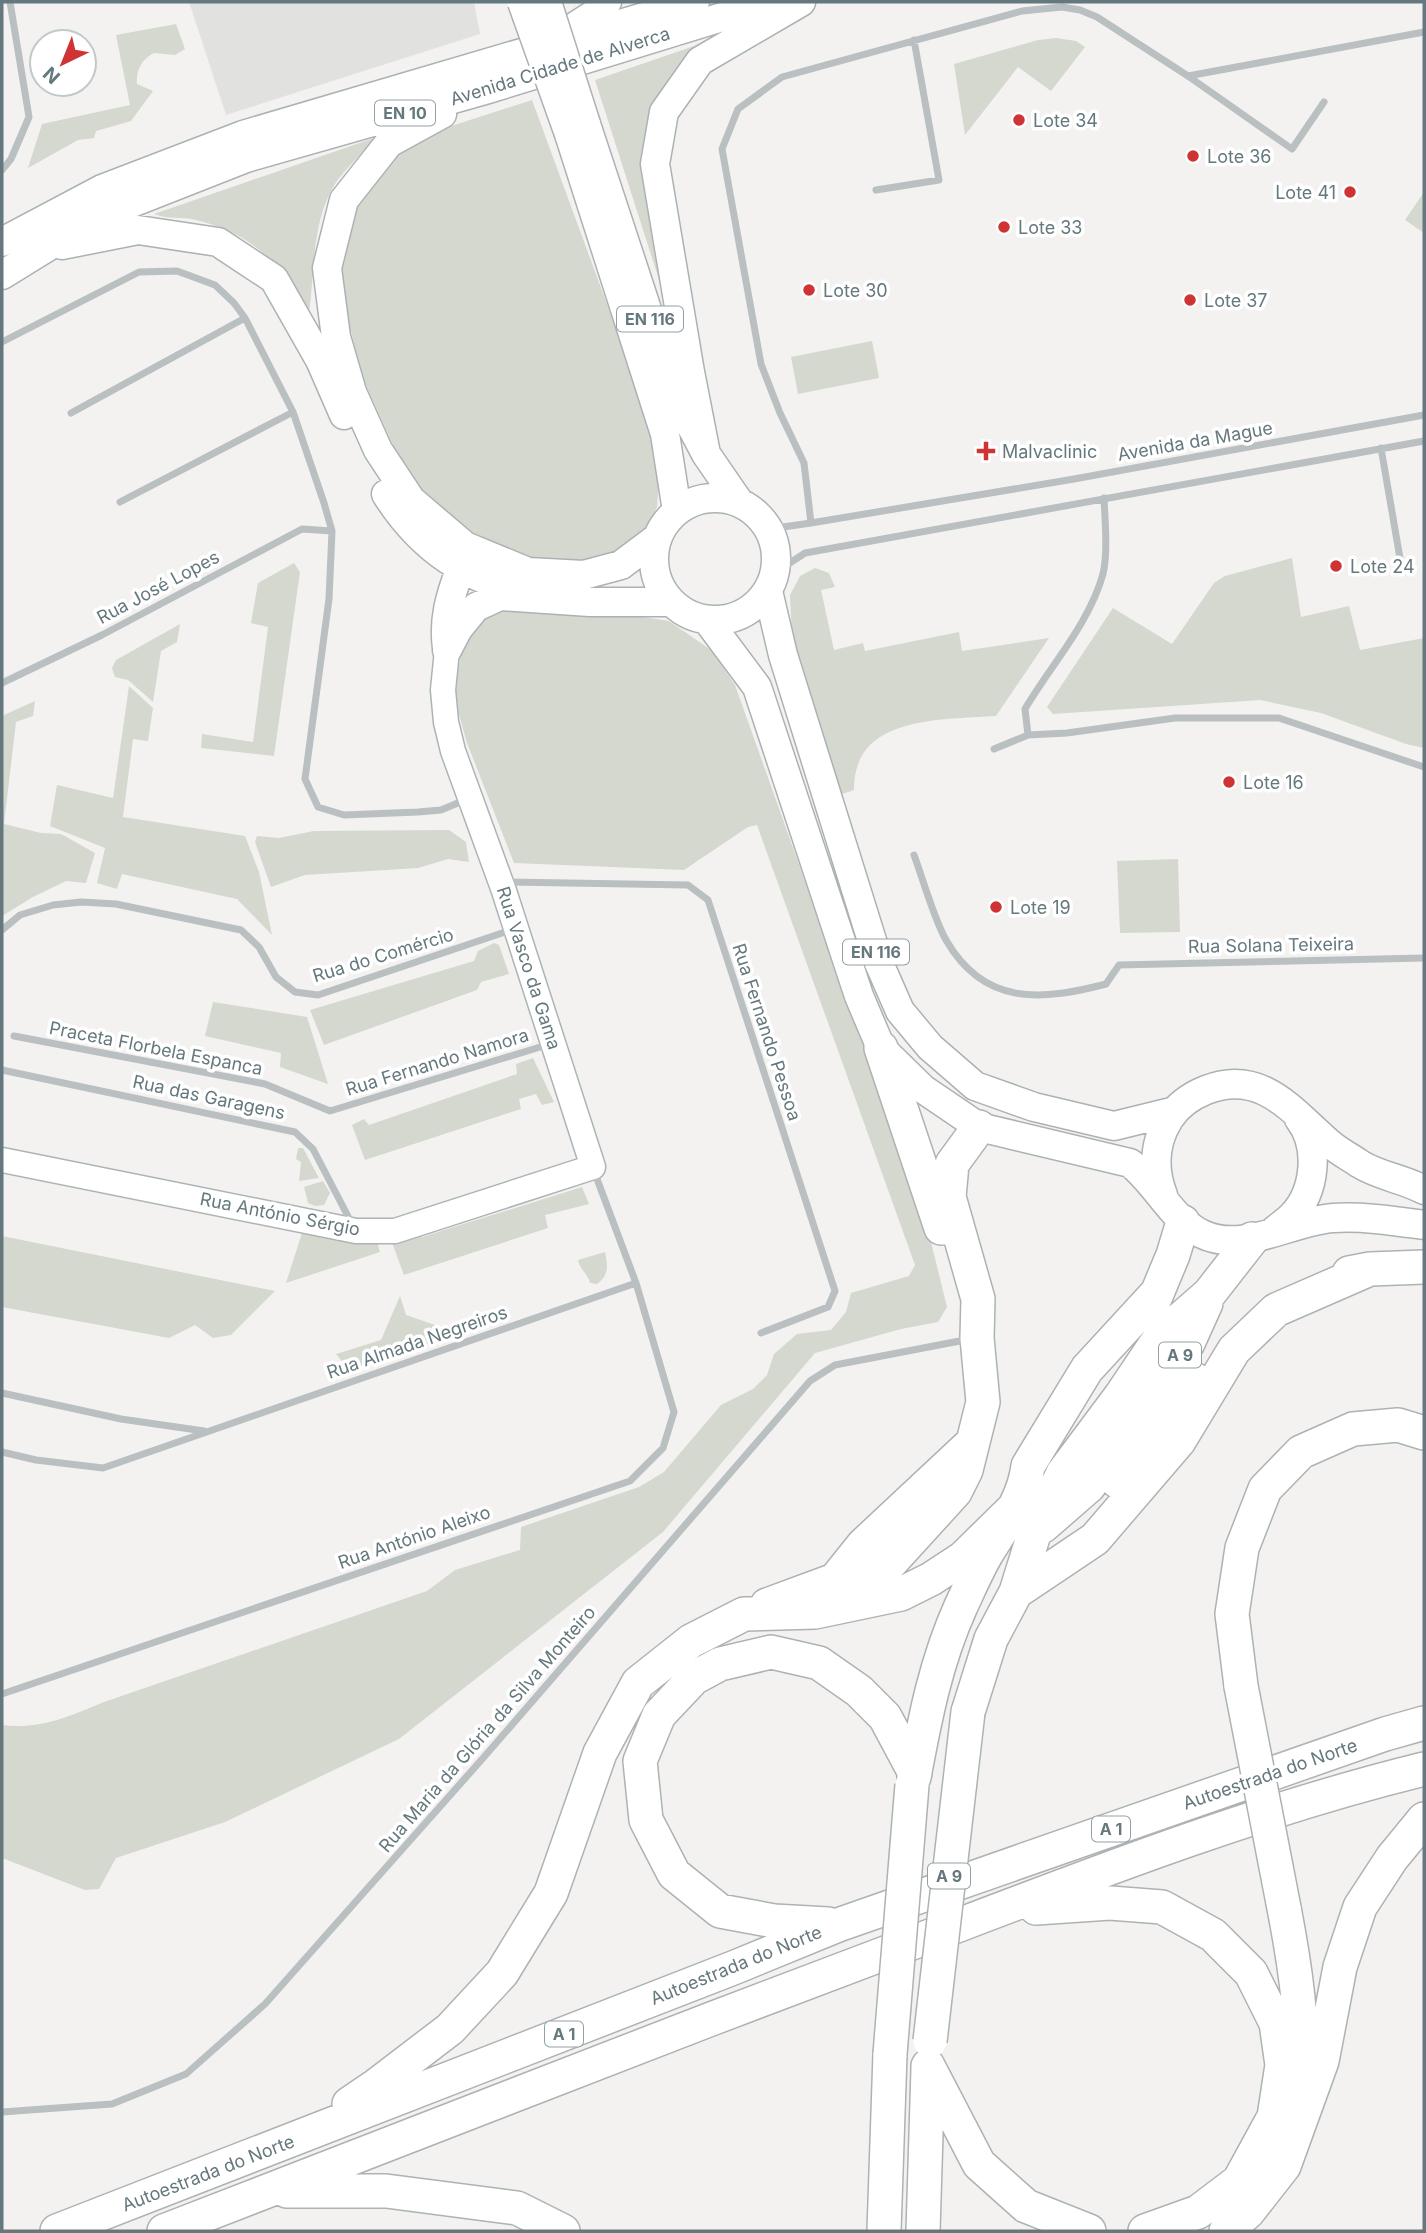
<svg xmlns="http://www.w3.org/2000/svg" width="1426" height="2233" viewBox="0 0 1426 2233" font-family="Inter,sans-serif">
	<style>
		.built { fill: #e1e2e0 }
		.green { fill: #d4d8cf }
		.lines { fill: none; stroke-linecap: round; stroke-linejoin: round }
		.secondary-casing { stroke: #adb4b6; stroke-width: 27 }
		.primary-casing { stroke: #acb2b4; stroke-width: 31 }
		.motorway-casing { stroke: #aeb2b4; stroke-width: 36 }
		.minor { stroke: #babfc1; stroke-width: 7 }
		.secondary { stroke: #fff; stroke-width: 24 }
		.primary { stroke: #fff; stroke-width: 28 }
		.motorway { stroke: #fff; stroke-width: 33 }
		.primary-bridge-casing { stroke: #acb2b4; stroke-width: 31; stroke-linecap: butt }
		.motorway-bridge-casing { stroke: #aeb2b4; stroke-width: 36; stroke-linecap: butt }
		.primary-bridge { stroke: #fff; stroke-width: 28 }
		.motorway-bridge { stroke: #fff; stroke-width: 33 }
		.poi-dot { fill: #d03333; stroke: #fff; stroke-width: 2.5 }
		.labels { text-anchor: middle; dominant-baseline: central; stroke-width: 7; stroke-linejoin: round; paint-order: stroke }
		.shield { fill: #fff; stroke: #93a0a5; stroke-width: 2 }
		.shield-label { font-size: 16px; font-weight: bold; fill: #65787e }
		.street-label { font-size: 18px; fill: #65787e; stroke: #fff }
		.poi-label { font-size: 18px; fill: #65787e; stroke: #fff; text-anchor: start }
	</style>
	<rect width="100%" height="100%" fill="#f3f2f0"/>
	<path class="built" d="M189 2H474L480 34 226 115Z"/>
	<path class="green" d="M176 24 185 49 175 55 154 53C141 60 136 70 137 84L153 91 131 121 96 131 94 138 78 140 28 168 42 124 130 105 116 35Z
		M1056 38 1076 41 1085 47 1051 91 1018 67 965 135 954 64 1038 40Z
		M706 42 654 110 670 314 595 80Z
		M532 100 648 416 660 471 657 507 643 541 610 559 567 566 524 562 476 539 433 507 407 476 361 374 340 284 342 248 350 212 395 157 433 132Z
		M374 138C363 153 344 170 335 184 311 223 315 271 309 314 278 263 256 235 196 220 181 216 169 220 154 214Z
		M1424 192V233L1405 220Z
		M872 341 879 378 798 394 791 357Z
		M1292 558 1301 617 1349 606 1360 650 1424 638V748L1406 744 1321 713 1260 700 1053 714 1047 707 1113 608 1172 644 1214 583 1225 576Z
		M294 563 300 572 274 756 201 748 202 734 253 742 268 627 251 623 258 583Z
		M815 568 829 573 835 587 821 590 834 650 863 643 865 651 959 632 962 651 1049 638 996 716C942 720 853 715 854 790L842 794 793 659 790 595 800 576Z
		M506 608 617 613 669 621 711 650 735 685 925 1218 947 1307 938 1322 901 1329 815 1353 663 1532 399 1739 225 1822 116 1858 99 1889 85 1890 2 1858V1725C40 1730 70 1716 104 1702L427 1591 455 1570 520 1550 521 1527 639 1487 664 1472 721 1405 753 1389 767 1375 774 1354 797 1334 831 1330 846 1312 851 1293 909 1276 915 1265 757 825 748 827 684 870 514 863 467 743 456 704V680L464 640 481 621Z
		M180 624 177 642 161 651 153 702 128 680 115 677 112 668 116 660Z
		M129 686 153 708 148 741 133 739 123 817 245 836 259 872 272 935 237 899 122 874 117 889 97 883 105 848 50 826 57 785 113 798Z
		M35 701 33 716 16 722 4 824 41 833 61 834 95 853 86 883 66 881 33 897 2 916V716Z
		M449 830 466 842 469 862 448 859 418 868 305 875 271 887 255 842 257 836 279 838 314 831Z
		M1178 859 1180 932 1120 933 1117 861Z
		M494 943 499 945 509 974 481 982 477 990 324 1045 310 1010 474 961 478 951Z
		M213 1002 307 1017 328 1084 280 1067 281 1053 205 1036Z
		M533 1058 554 1102 542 1105 536 1094 519 1099 521 1109 365 1160 352 1125 364 1119 369 1125 517 1074 516 1064Z
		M298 1148H303L319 1178 299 1181 301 1162 296 1159Z
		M323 1181 330 1193 324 1205 315 1206 308 1203 304 1187Z
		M582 1187 589 1204 545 1215 548 1228 404 1275 391 1240 410 1233 422 1237Z
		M302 1233 367 1244 377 1242 380 1252 286 1283Z
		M2 1236 275 1291 231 1335 213 1338 195 1325 169 1338 2 1307Z
		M605 1252C608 1266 609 1275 597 1284L590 1283C588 1274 580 1270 578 1260Z
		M400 1296 406 1315 435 1325 432 1341 426 1346 349 1370 336 1354 381 1340Z"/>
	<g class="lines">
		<g class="secondary-casing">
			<path id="secondary" d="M2 1160 356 1231H395L593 1167 504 891 453 751 446 722 443 690 447 650"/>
		</g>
		<g class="primary-casing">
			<path id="primary" d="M568 31 599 11 607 2
				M442 114 389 143 344 200 327 268 336 337 352 392 378 450 411 500 465 546 528 572 584 575
				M586 124 656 337 687 418 706 454 739 502
				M569 134 665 434 677 511
				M2 242 102 189 243 135 695 2
				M62 245 138 230 218 242 274 279 320 360 344 415
				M2 275 96 217 246 158 488 89 771 2
				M706 454 690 372 655 164 664 112 700 61 801 2
				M386 494C422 551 468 579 532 596
				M654 559a61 61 0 1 1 122 0a61 61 0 1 1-122 0Z
				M565 580 621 565 657 538
				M768 591 783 655 879 963 900 1011 930 1047 975 1086 1034 1107 1114 1126 1175 1111
				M707 620 757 687 859 996 881 1048 923 1089 979 1127 1130 1163C1157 1184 1171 1219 1202 1234 1243 1254 1290 1221 1333 1218 1362 1216 1395 1221 1424 1225
				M447 648C443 620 450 596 460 570
				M447 650 458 629 476 607 500 596 590 602H671
				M1163 1195C1153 1169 1154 1143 1169 1119 1178 1105 1191 1096 1206 1090 1261 1068 1292 1111 1329 1143 1338 1151 1350 1157 1360 1164 1379 1176 1404 1179 1424 1190
				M1275 1230C1281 1225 1287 1221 1292 1216 1316 1191 1320 1146 1299 1119"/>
		</g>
		<g class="motorway-casing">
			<path id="motorway" d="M881 1048 941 1228
				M1349 1273 1370 1269 1424 1267
				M1148 1315 1173 1255 1183 1222
				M1117 1481 1194 1379
				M1043 1526 1089 1486 1140 1409 1188 1343 1206 1303
				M835 1580 855 1583 883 1571 955 1492 966 1470 983 1402 977 1338 978 1299 949 1197 952 1164 979 1127
				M1016 1592 1095 1539 1179 1441 1234 1350 1276 1310 1370 1269
				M767 1605 835 1580 863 1545 971 1444
				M1241 1686 1232 1614 1242 1548 1265 1489 1301 1452 1353 1429 1398 1425 1424 1433
				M968 1712 991 1639 1016 1592 1034 1534 1063 1473 1122 1394 1161 1336 1209 1294 1252 1239
				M914 1777C925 1718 936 1661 961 1606 969 1589 977 1570 987 1553 1004 1525 1024 1499 1028 1466L1087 1369 1156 1294
				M1036 1908 1110 1903 1162 1907 1213 1935 1251 1973 1276 2023 1282 2065 1274 2117 1239 2181 1198 2212 1145 2231
				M1284 1908C1296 1970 1303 2023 1302 2087
				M828 1924 774 1921 720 1911 674 1874 646 1820 640 1761 659 1715 694 1678 720 1664 771 1652 819 1663 859 1691 885 1717 915 1773
				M928 2066 979 2164 1026 2206 1089 2231
				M349 2104 374 2087 450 2029 502 1973 551 1893 600 1753 638 1683 691 1641 744 1614 815 1612 901 1594 931 1579 963 1558 1016 1506
				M287 2191H386L517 2208 563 2231
				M57 2231 733 1968 838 1925 1385 1734 1424 1723
				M164 2231C405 2136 646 2043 888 1952 1065 1885 1241 1814 1424 1769
				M884 2231 890 2054
				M923 2231 928 2069
				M1226 2231 1248 2212 1284 2166 1322 2061 1340 1967 1360 1907 1392 1858 1424 1819"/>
		</g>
		<path class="minor" d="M1188 76 1424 32
			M2 170 11 159 29 117 10 2
			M876 190 939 180 914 40
			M2 342 139 272 177 271 215 285 234 303 245 318 293 412 324 503 332 531 329 599 305 779 318 807 344 815 418 812 441 810 465 800
			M71 413 245 318
			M1381 448 1401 564
			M120 502 293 412
			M764 522 783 527 811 523 1074 479 1424 415
			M811 523 804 463 780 413 761 364 722 149 738 109 782 77 1022 11 1062 7 1080 10 1097 17 1188 76 1292 149 1324 102
			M776 572 805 553 1424 441
			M2 683 102 635 302 529 332 531
			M1028 735 1025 709C1051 665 1089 624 1103 574 1108 553 1105 520 1104 498
			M994 749 1028 735 1067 733 1175 718H1279L1424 767
			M914 855C923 879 934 919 946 940 984 1006 1041 1001 1106 984L1119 965 1424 958
			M508 882 688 885 708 900 835 1291 828 1307 761 1333
			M2 930 20 915 53 905 81 902 116 904 241 930 259 947 276 977 295 992 318 995 511 930
			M14 1036 265 1084 330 1111 550 1044
			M2 1070 295 1132 313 1149 352 1224
			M2 1393 121 1419 204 1431
			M2 1452 36 1460 103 1468 636 1283
			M2 1694 630 1481 663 1448 674 1412 636 1283 594 1171
			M2 2112 112 2104 186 2074 265 2004 484 1757 810 1381 835 1365 970 1339"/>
		<use href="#secondary" class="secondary"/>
		<use href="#primary" class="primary"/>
		<use href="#motorway" class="motorway"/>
		<g class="primary-bridge-casing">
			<path id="primary-bridge" d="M522 2 569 134
				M547 2 586 124"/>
		</g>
		<g class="motorway-bridge-casing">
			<path id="motorway-bridge" d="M1241 1686 1284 1908
				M930 2041 968 1712
				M890 2054 912 1785"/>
		</g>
		<use href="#primary-bridge" class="primary-bridge"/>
		<use href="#motorway-bridge" class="motorway-bridge"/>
	</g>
	<g class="poi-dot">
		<circle cx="1019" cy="120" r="7"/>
		<circle cx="1193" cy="156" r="7"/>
		<circle cx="1350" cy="192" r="7"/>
		<circle cx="1004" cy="227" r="7"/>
		<circle cx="809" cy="290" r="7"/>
		<circle cx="1190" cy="300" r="7"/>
		<path d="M982.5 440.5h7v7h7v7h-7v7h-7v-7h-7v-7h7z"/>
		<circle cx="1336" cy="566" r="7"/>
		<circle cx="1229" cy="782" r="7"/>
		<circle cx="996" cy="907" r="7"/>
	</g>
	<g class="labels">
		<g class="shield">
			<rect x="375" y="100.5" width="60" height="25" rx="5"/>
			<rect x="617" y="306.5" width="66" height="25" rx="5"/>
			<rect x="843" y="939.5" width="66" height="25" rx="5"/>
			<rect x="1159" y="1342.5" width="42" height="25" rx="5"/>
			<rect x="1092" y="1816.5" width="38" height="25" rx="5"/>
			<rect x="928" y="1863.5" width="42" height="25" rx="5"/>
			<rect x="545" y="2021.5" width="38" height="25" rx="5"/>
		</g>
		<g class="shield-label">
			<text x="405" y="113">EN 10</text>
			<text x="650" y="319">EN 116</text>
			<text x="876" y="952">EN 116</text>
			<text x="1180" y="1355">A 9</text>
			<text x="1111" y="1829">A 1</text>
			<text x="949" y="1876">A 9</text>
			<text x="564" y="2034">A 1</text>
		</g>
		<g class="street-label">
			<text transform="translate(560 66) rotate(-17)">Avenida Cidade de Alverca</text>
			<text transform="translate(1195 441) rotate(-10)">Avenida da Mague</text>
			<text transform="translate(158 587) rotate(-28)">Rua José Lopes</text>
			<text transform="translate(1271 945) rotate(-1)">Rua Solana Teixeira</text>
			<text transform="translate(383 955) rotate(-17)">Rua do Comércio</text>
			<text transform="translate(529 968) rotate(72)">Rua Vasco da Gama</text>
			<text transform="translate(767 1032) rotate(72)">Rua Fernando Pessoa</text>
			<text transform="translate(156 1048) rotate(11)">Praceta Florbela Espanca</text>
			<text transform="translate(437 1062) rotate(-17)">Rua Fernando Namora</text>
			<text transform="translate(209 1097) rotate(12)">Rua das Garagens</text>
			<text transform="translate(280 1214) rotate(11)">Rua António Sérgio</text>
			<text transform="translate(417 1342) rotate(-19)">Rua Almada Negreiros</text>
			<text transform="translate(414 1537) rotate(-19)">Rua António Aleixo</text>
			<text transform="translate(487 1729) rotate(-49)">Rua Maria da Glória da Silva Monteiro</text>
			<text transform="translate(1270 1774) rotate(-19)">Autoestrada do Norte</text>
			<text transform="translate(736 1965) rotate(-22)">Autoestrada do Norte</text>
			<text transform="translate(208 2173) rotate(-21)">Autoestrada do Norte</text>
		</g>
		<g class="poi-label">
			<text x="1033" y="120">Lote 34</text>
			<text x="1207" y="156">Lote 36</text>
			<text x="1336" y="192" text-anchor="end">Lote 41</text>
			<text x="1018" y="227">Lote 33</text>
			<text x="823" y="290">Lote 30</text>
			<text x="1204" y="300">Lote 37</text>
			<text x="1002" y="451">Malvaclinic</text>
			<text x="1350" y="566">Lote 24</text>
			<text x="1243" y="782">Lote 16</text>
			<text x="1010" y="907">Lote 19</text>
		</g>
	</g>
	<rect width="1426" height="2233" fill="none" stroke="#65787e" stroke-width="7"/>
	<g transform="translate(63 63) rotate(223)"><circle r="33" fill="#ffffff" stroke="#c1c9cb" stroke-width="2"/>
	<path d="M0-5L12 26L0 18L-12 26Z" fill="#d03333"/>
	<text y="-10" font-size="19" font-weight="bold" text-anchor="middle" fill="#65787e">N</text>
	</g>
</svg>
